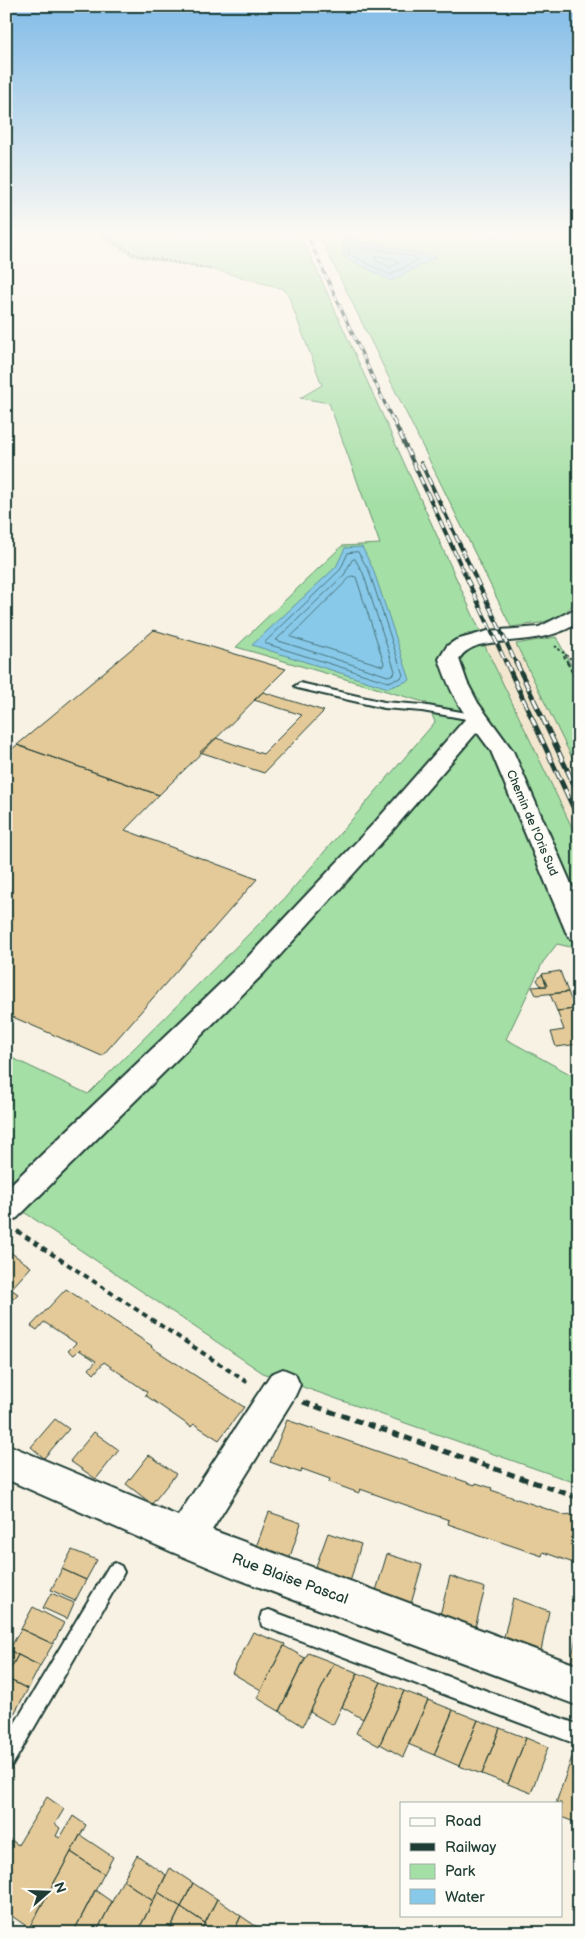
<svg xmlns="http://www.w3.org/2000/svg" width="585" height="1939" viewBox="0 0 585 1939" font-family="'Balsamiq Sans',sans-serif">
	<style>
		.built { fill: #f2e6ce }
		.green { fill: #a4dfa5; stroke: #628e6c }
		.water { fill: #88c9e9; stroke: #5e91a1 }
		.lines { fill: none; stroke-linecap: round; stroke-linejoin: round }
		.shore { stroke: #49757c; stroke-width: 1 }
		.building { fill: #e4ca99; stroke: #1f3d34 }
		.service-casing { stroke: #1f3d34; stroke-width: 4 }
		.minor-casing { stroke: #1f3d34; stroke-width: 4 }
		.path-far3 { stroke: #1f3d34; stroke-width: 2; stroke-dasharray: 2.5 2; stroke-linecap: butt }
		.path-far2 { stroke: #1f3d34; stroke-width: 2.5; stroke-dasharray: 4.5 3; stroke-linecap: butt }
		.path-far1 { stroke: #1f3d34; stroke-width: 4; stroke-dasharray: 5.5 4.5; stroke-linecap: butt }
		.path { stroke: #1f3d34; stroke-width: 5; stroke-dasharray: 8 5.5; stroke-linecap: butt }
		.service { fill: #fdfcf7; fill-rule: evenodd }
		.minor { fill: #fdfcf7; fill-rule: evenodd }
		.rail-far2-casing { stroke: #1f3d34; stroke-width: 3 }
		.rail-far1-casing { stroke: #1f3d34; stroke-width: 4 }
		.rail-casing { stroke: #1f3d34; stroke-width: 5 }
		.rail-far2 { stroke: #fdfcf7; stroke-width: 2; stroke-dasharray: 5.5; stroke-linecap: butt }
		.rail-far1 { stroke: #fdfcf7; stroke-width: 2.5; stroke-dasharray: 8; stroke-linecap: butt }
		.rail { stroke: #fdfcf7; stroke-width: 3; stroke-dasharray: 10; stroke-linecap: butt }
		.labels { text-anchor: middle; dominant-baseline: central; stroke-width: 4; stroke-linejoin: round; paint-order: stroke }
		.street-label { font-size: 12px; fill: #1f3d34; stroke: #fdfcf7 }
		.near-street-label { font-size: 15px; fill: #1f3d34; stroke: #fdfcf7 }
	</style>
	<rect width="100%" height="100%" fill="#f8f2e4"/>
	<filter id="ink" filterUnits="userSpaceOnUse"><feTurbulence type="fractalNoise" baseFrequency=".02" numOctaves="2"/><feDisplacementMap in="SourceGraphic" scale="10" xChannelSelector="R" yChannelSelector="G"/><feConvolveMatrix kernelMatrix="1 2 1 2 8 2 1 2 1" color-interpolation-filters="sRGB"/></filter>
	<g filter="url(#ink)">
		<path class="built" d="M484 644H516L579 772V842Z"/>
		<path class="green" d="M98 235H301L481 633 465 634 466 644H484L579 842V949L557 944 543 962 506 1039 579 1079V1484L263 1373 6 1200V1055L88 1094 284 899 435 722 427 703 236 647 342 546 380 544 329 403 300 398 322 385 288 295 284 289 219 271 133 256Z
			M319 235H579V598L562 616 540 623 511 627Z
			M556 637 579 679V772L516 644Z"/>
		<path class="water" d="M343 237 437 257 391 281 343 256Z
			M362 547 373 569 410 680 388 688 252 645 336 567 345 548Z"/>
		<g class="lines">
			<path class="shore" d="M349 244 416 257 418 260 390 275 349 254Z
				M378 256 397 260 399 263 390 267 375 260V257Z
				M358 552 369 571 403 675 401 678 388 682 264 643 340 570 348 553Z
				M355 559 363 573 395 671 394 674 388 676 276 640 344 575 352 560Z
				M352 576 356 577 384 663 383 666 291 637Z"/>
		</g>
		<path class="building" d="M154 630 286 669 159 795 17 745Z
			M263 692 324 711 264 773 200 752 216 738 263 754 302 715 254 700Z
			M17 745 159 795 125 830 257 879 102 1056 6 1014V754Z
			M560 971 568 992 536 995 532 987 547 986 542 974Z
			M542 974 547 986H541L537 980Z
			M568 992 575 1009 557 1011 550 994Z
			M575 1009 579 1018V1044L556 1047 551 1032 564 1030 557 1011Z
			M10 1252 31 1267 11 1289 18 1294 13 1299 6 1294V1256Z
			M66 1289 152 1346 151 1347 244 1407 219 1440 194 1424 191 1427 145 1395 147 1392 104 1362 94 1374 89 1369 96 1361 79 1350 74 1355 68 1351 76 1343 44 1322 37 1330 31 1326Z
			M55 1419 69 1429 44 1458 31 1447Z
			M287 1420 475 1485 476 1483 492 1488 491 1490 567 1516 568 1514 579 1518V1565L543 1552 542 1556 448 1524 449 1520 360 1489 359 1493 329 1482 330 1479 302 1469 301 1473 270 1462Z
			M94 1432 119 1450 96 1479 70 1461Z
			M149 1455 176 1474 152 1504 126 1484Z
			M269 1512 301 1523 289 1560 256 1547Z
			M328 1533 361 1544 350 1582 315 1569Z
			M72 1550 97 1560 86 1580 62 1569Z
			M387 1554 422 1565 411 1604 376 1591Z
			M62 1569 86 1580 75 1601 51 1590Z
			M450 1576 485 1588 475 1628 440 1615Z
			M51 1593 74 1603 67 1619 43 1608Z
			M513 1598 549 1611 541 1651 504 1637Z
			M33 1607 64 1623 53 1644 21 1629Z
			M579 1622V1665L571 1662Z
			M21 1629 53 1644 40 1666 9 1650Z
			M253 1632 285 1644 261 1690 232 1673Z
			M284 1646 305 1658 279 1711 257 1698Z
			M9 1650 18 1655 6 1676V1655Z
			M308 1653 334 1663 303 1726 279 1711Z
			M18 1655 40 1666 28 1689 6 1678Z
			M334 1663 358 1673 333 1725 310 1712Z
			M358 1673 381 1682 363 1719 342 1707Z
			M6 1678 28 1689 15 1712 6 1708Z
			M381 1682 404 1691 379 1746 356 1733Z
			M404 1691 428 1700 403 1757 380 1744Z
			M428 1700 453 1710 434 1755 408 1744Z
			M6 1708 15 1712 6 1726Z
			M453 1710 478 1720 459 1766 434 1755Z
			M478 1720 500 1728 482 1774 459 1766Z
			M500 1728 526 1738 508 1784 482 1774Z
			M526 1738 548 1747 531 1793 508 1784Z
			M572 1757 579 1759V1817L577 1823 561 1817V1803H556Z
			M47 1797 64 1809 55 1824 60 1828 56 1836 60 1838 73 1816 86 1825 29 1928 6 1912V1836L18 1845Z
			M80 1835 113 1857 104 1874 71 1852Z
			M71 1852 104 1874 73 1933H37L29 1928Z
			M137 1855 166 1875 153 1901 123 1880Z
			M170 1868 193 1883 181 1907 158 1892Z
			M123 1880 153 1901 137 1933H96Z
			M193 1883 217 1899 205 1923 181 1907Z
			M95 1890 112 1902 96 1933H89L84 1929 82 1933H73Z
			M158 1892 181 1907 168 1933H137Z
			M217 1899 241 1916 233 1933H200Z
			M181 1907 205 1923 200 1933H168Z
			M241 1916 263 1931 262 1933H233Z"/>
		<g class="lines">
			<g class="service-casing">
				<path id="service" d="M300 683 384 702 422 705 478 715 483 718 478 721 422 711 384 708 297 688 295 686Z
					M115 1563 121 1566 124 1572 121 1578 13 1764 6 1767V1738L109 1566Z
					M269 1610 579 1725V1745L262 1626 260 1619 262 1612Z"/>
			</g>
			<g class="minor-casing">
				<path id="minor" d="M579 607V622C548 643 514 638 479 645 471 648 464 651 459 659L467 682 478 703 513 751 579 902V941L570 938 566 932 491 751 477 732 392 831 264 973 17 1218 6 1222V1189L246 959 376 821 467 717C454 699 446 680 439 659L447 646 456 640 488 631 539 627Z
					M283 1369 295 1374 300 1385 295 1396 212 1530 579 1666V1706L235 1578 172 1552 6 1479V1444L178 1516 271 1374Z"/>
			</g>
			<path class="path-far3" d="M102 235 136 255 211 269
				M555 646 576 663
				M564 656 568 663"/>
			<path class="path-far2" d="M567 662 579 684
				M575 662 579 665"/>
			<path class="path-far1" d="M17 1231 250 1384"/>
			<path class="path" d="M303 1402 579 1498"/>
			<use href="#service" class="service"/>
			<use href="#minor" class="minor"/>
			<g class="rail-far2-casing">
				<path id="rail-far2" d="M307 235 393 421"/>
			</g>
			<g class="rail-far1-casing">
				<path id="rail-far1" d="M393 419 506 663
					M421 463 516 663"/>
			</g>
			<g class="rail-casing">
				<path id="rail" d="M506 662 579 820
					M516 662 579 795"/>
			</g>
			<use href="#rail-far2" class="rail-far2"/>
			<use href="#rail-far1" class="rail-far1"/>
			<use href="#rail" class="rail"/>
		</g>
	</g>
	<linearGradient id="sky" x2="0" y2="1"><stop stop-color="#81bce8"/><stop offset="0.46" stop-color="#fcf9f3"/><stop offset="1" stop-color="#fcf9f3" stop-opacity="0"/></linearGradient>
	<rect width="585" height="506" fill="url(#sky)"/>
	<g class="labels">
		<g class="street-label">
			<text transform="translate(532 823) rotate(67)">Chemin de l'Oris Sud</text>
		</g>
		<g class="near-street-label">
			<text transform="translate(290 1579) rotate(20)">Rue Blaise Pascal</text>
		</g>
	</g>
	<rect width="585" height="1939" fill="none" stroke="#fdfcf7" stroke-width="25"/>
	<rect x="12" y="12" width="560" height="1914" fill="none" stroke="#1f3d34" stroke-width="2" filter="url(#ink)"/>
	<rect x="400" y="1802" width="162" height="115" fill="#fdfcf7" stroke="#a4b0a9"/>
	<rect x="410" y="1818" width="25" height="8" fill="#fdfcf7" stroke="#a4b0a9"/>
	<text x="445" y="1826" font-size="15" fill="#1f3d34">Road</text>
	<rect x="410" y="1843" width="25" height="8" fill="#1f3d34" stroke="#a4b0a9"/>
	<text x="445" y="1852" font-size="15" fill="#1f3d34">Railway</text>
	<rect x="410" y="1864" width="25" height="15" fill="#a4dfa5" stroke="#a4b0a9"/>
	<text x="445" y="1876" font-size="15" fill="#1f3d34">Park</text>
	<rect x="410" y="1889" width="25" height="15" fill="#88c9e9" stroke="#a4b0a9"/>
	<text x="445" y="1902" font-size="15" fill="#1f3d34">Water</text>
	<g transform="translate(48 1892) rotate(70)" stroke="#fdfcf7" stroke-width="4" paint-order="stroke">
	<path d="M0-4L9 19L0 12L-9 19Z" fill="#1f3d34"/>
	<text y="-8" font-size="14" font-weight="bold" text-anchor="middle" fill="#1f3d34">N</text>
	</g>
</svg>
